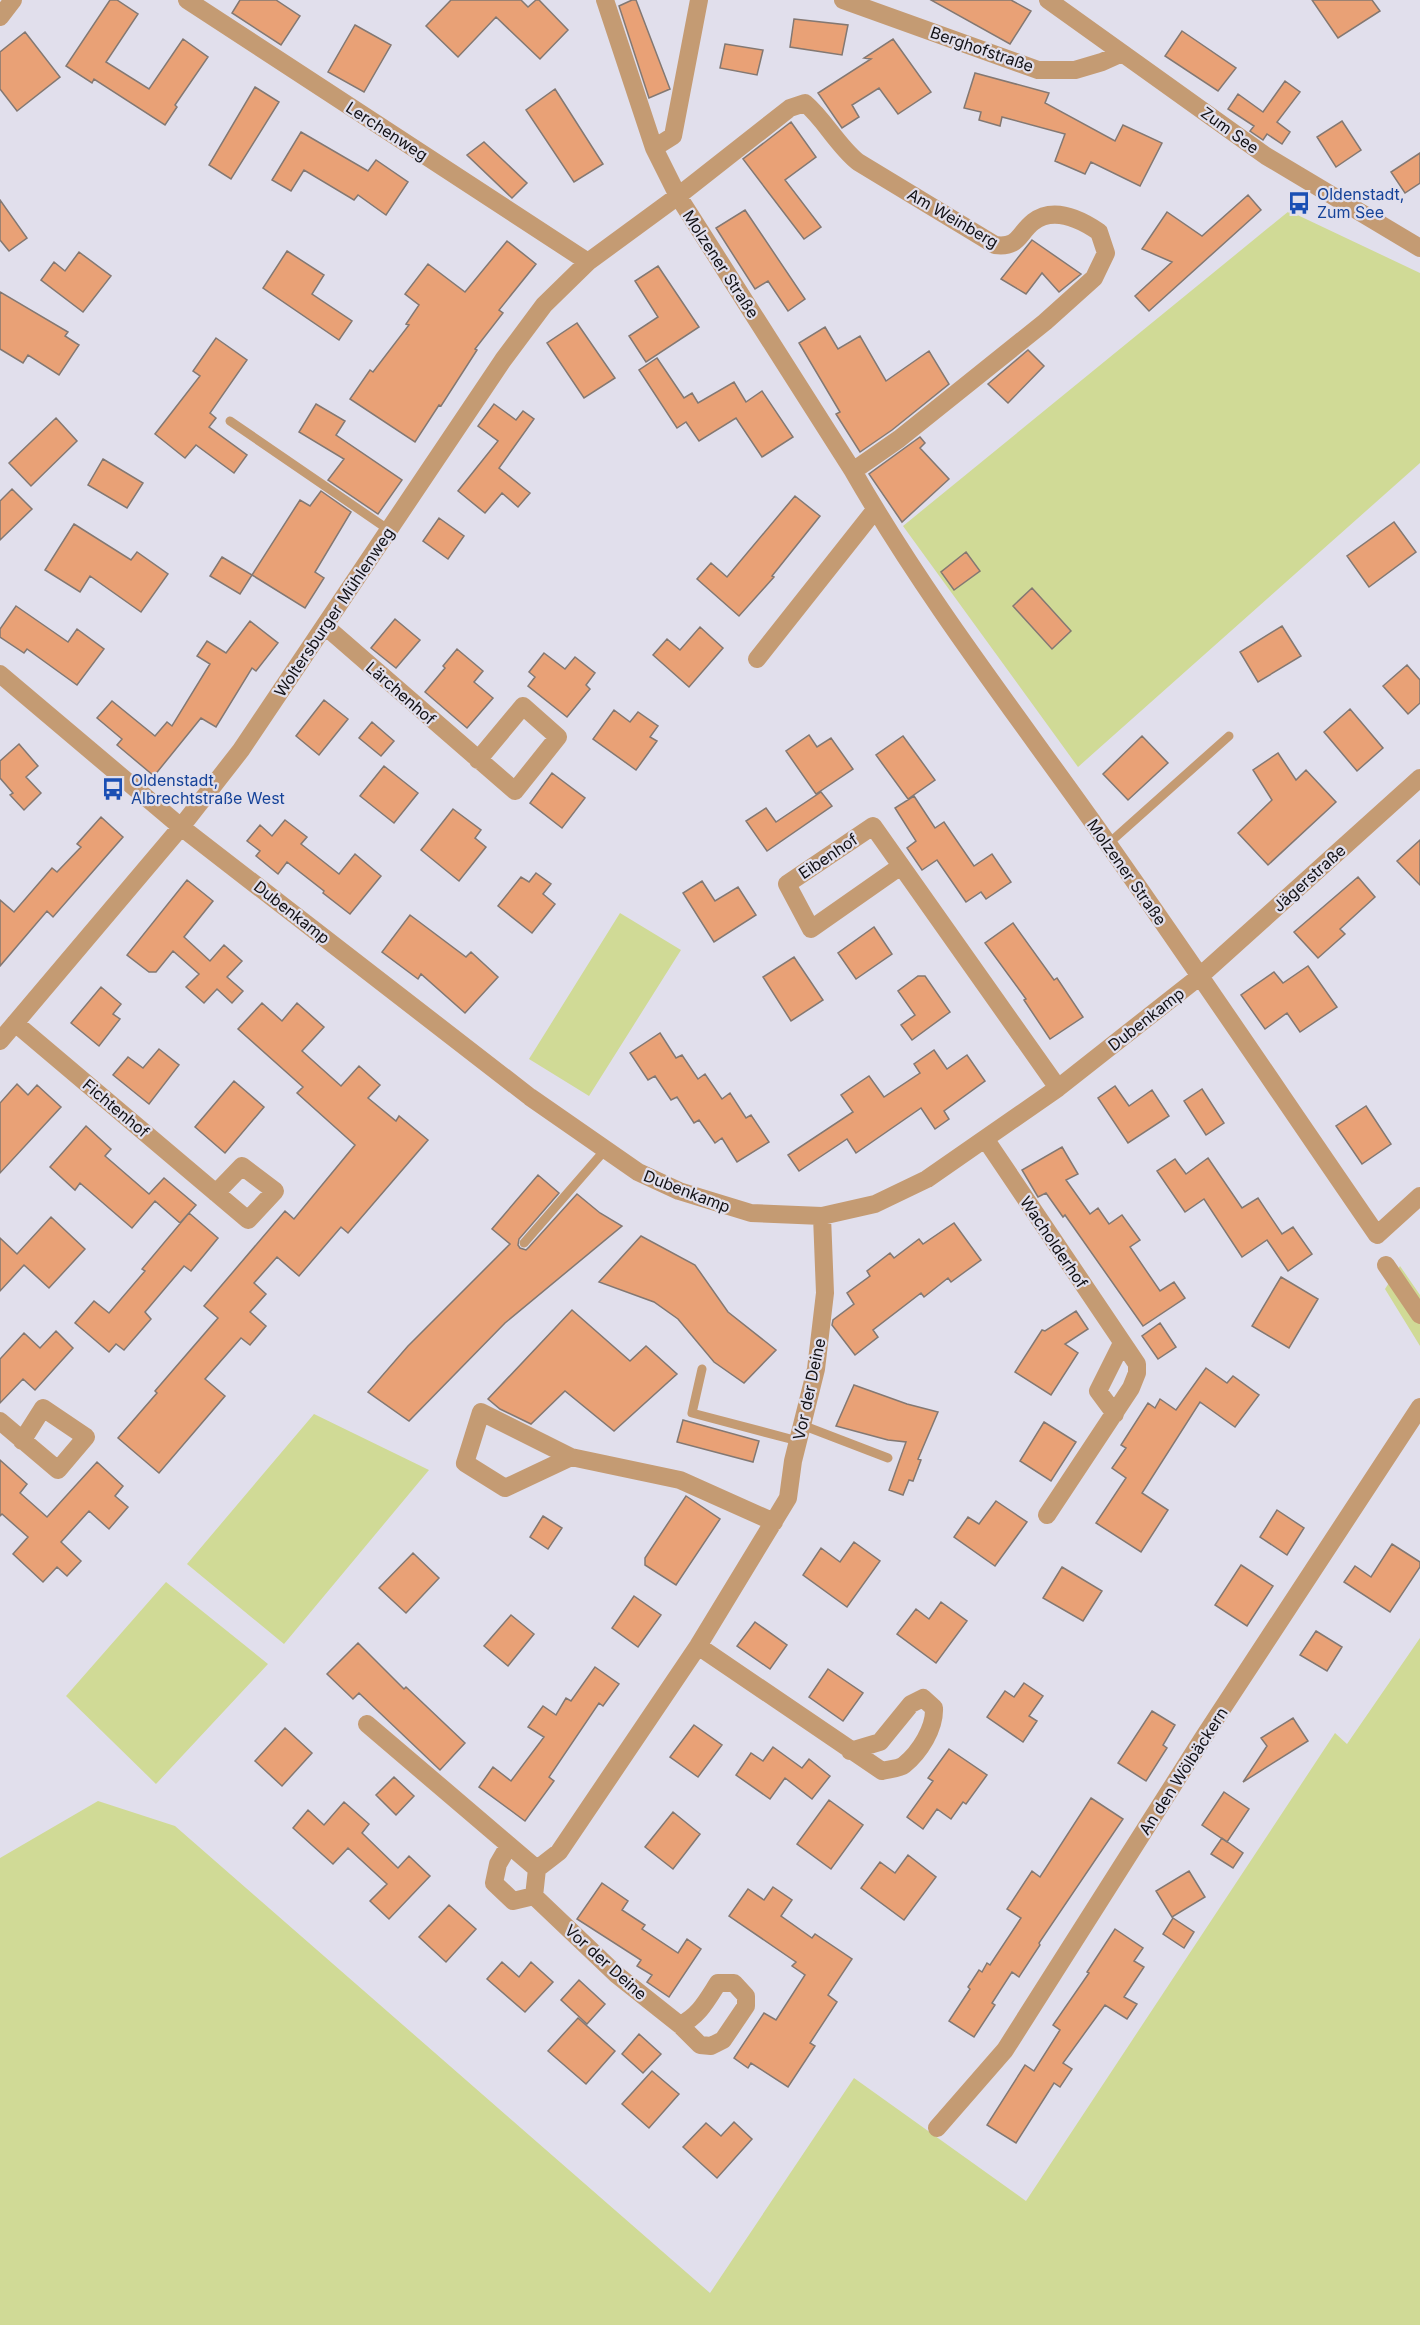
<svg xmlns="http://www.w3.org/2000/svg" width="1420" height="2325" viewBox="0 0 1420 2325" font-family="Inter,sans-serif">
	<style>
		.green { fill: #d0da96 }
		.building { fill: #e9a176; stroke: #837872; stroke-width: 1.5 }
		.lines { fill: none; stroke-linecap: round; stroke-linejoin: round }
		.service { stroke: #c49b73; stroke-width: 9 }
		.minor { stroke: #c49b73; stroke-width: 18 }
		.labels { text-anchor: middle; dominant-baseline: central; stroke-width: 4.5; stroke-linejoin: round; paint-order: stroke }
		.street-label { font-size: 16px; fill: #121115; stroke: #e1dfec }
		.transit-label { font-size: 16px; fill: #164399; stroke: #e1dfec; text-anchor: start }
	</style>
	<rect width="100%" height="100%" fill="#e1dfec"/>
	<path class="green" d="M1289 211 1420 273V463L1078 767 903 526Z
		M620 913 681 950 589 1096 529 1059Z
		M1400 1266 1420 1295V1346L1385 1289Z
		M314 1414 429 1470 284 1644 187 1564Z
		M166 1582 268 1664 156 1784 66 1696Z
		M1420 1638V2325H0V1858L98 1801 175 1826 710 2293 854 2078 1026 2201 1335 1733 1347 1744Z"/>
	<path class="building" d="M110 0H117L138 14 106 62 149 89 183 39 208 57 175 105 177 107 165 125 94 79 92 83 66 66Z
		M240 0H276L300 16 281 45 232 13Z
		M451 0H521L528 7 536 0H539L568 30 540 59 496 17 458 57 426 26Z
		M632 0H636L670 89 649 98 619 6Z
		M931 0H1011L1031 11 1010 44Z
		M1312 0H1372L1380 11 1338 38Z
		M794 19 848 25 842 55 790 47Z
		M355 25 391 45 364 92 328 72Z
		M1182 31 1236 68 1218 91 1165 56Z
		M25 32 60 77 17 111 0 89V52Z
		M893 39 931 92 898 114 879 88 852 105 859 117 842 128 818 93 871 59 864 58Z
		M725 44 763 50 757 75 720 68Z
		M975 73 1049 93 1045 103 1115 141 1123 125 1162 143 1140 186 1091 162 1085 174 1055 161 1065 134 1002 117 1000 126 979 120 981 112 964 108Z
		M1285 81 1300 92 1277 122 1290 132 1282 144 1267 134 1263 140 1250 131 1254 126 1228 109 1238 94 1263 112Z
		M255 87 279 102 231 179 209 165Z
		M555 89 603 164 574 182 526 110Z
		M1342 121 1361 150 1336 167 1317 137Z
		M791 122 816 157 785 180 821 227 804 239 743 159Z
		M301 132 368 171 376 160 408 182 386 215 358 195 354 200 304 170 291 191 272 180Z
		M484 142 527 183 512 198 467 155Z
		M1420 153V183L1405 193 1391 172Z
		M1248 195 1261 210 1149 311 1135 296 1172 262 1142 249 1167 212 1202 236Z
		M0 200 27 238 9 251 0 240Z
		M745 210 805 299 788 311 768 281 755 289 716 228Z
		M1032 240 1081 274 1059 292 1042 273 1026 294 1001 279Z
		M507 241 536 264 499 310 503 313 475 349 477 350 441 406 439 405 415 442 350 399 370 370 373 372 409 325 406 324 419 305 405 294 428 264 465 292Z
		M287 251 324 275 312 294 352 321 339 340 263 288Z
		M79 252 111 276 83 312 41 280 54 262 65 271Z
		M658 266 699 327 646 362 629 336 658 317 635 281Z
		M0 292 68 332 65 336 79 345 59 375 28 355 23 363 0 349Z
		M577 323 615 378 584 398 547 343Z
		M825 327 838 349 860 336 886 381 929 351 949 384 892 430 860 452 836 414 840 412 799 343Z
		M216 338 247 360 210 413 216 418 209 427 247 455 234 473 196 445 185 458 155 434 200 376 193 371Z
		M1028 350 1044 366 1008 403 988 384Z
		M657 358 684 398 692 393 698 403 734 382 746 402 762 391 793 437 762 457 736 418 699 441 686 422 677 428 639 370Z
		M316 404 345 421 336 435 402 480 378 514 328 480 344 459 299 432Z
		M494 404 516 420 523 411 534 419 499 468 530 493 518 507 502 493 485 513 458 491 498 441 478 426Z
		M56 418 77 441 31 486 9 463Z
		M920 437 925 443 920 448 949 479 902 522 869 474Z
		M103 459 143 483 127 508 88 485Z
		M12 489 32 509 0 540V501Z
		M321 491 351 512 315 572 324 578 305 608 252 575 300 500 310 506Z
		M795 496 820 516 772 576 774 577 739 616 697 579 711 563 727 577Z
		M439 518 464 536 448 559 423 541Z
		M1394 522 1416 552 1369 587 1347 556Z
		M74 524 131 560 137 552 168 574 141 612 90 576 80 592 45 570Z
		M966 552 980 571 954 590 941 572Z
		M222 557 252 575 240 594 210 576Z
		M1032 588 1071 631 1052 649 1013 606Z
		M16 606 68 642 77 629 104 649 77 685 27 649 24 653 0 637V629Z
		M395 619 420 640 396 668 371 648Z
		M250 621 278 643 256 671 252 668 216 727 201 718 154 776 117 745 122 739 97 718 112 701 155 736 167 722 172 726 210 664 197 656 207 641 226 653Z
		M1282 626 1301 656 1258 682 1240 652Z
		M700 627 723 648 689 687 653 655 667 639 680 650Z
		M457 649 483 671 474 682 493 698 467 728 425 692 445 668 443 666Z
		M544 653 565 669 575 657 595 673 586 685 590 689 567 717 528 686 535 677 529 672Z
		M1407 665 1420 680V703L1408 714 1383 686Z
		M324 700 348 719 319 755 296 736Z
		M1350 709 1383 748 1357 771 1324 732Z
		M614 710 630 722 638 712 658 726 650 737 657 741 636 770 593 739Z
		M372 722 394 741 381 756 359 738Z
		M809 735 817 747 831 738 853 769 816 794 786 751Z
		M903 736 935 780 908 799 876 755Z
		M1142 736 1168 763 1128 800 1103 774Z
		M19 744 38 766 26 777 41 793 24 810 10 795 13 793 0 778V761Z
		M1278 753 1296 780 1306 770 1336 802 1268 865 1238 833 1272 800 1253 770Z
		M384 766 418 793 394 823 360 796Z
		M552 773 585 798 562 828 530 803Z
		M821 792 832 806 767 851 746 821 766 808 776 822Z
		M914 796 935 828 944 822 974 866 992 854 1011 882 986 899 981 892 966 902 937 860 922 870 907 848 916 841 895 808Z
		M453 809 481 830 475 838 486 847 459 881 421 850Z
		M101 817 123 837 53 917 47 911 0 966V900L14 912 52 868 57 872 81 847 77 844Z
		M285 820 307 837 301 844 339 874 355 854 381 876 350 914 323 893 324 891 287 862 278 874 256 856 260 851 247 841 260 825 272 836Z
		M1420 840V885L1397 861Z
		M536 873 551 884 543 894 555 904 532 933 498 906 521 877 529 882Z
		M1358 877 1375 897 1340 929 1345 934 1318 958 1294 932Z
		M187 880 213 901 184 937 210 961 224 945 242 961 227 977 243 991 232 1003 217 989 204 1003 186 987 199 974 173 951 156 972H149L127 955Z
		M702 881 715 901 738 887 756 915 714 942 683 893Z
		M410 915 466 957 471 952 498 977 465 1013 421 974 418 979 382 952Z
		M1013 923 1054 980 1057 978 1083 1017 1050 1039 1024 1000 1026 999 985 943Z
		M874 927 892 954 856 979 838 953Z
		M794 957 823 1000 791 1021 763 977Z
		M1308 966 1337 1007 1300 1032 1287 1013 1265 1029 1241 995 1274 972 1283 983Z
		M918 976H925L950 1012 912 1040 901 1025 915 1015 898 991Z
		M101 987 121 1004 113 1014 120 1019 99 1046 71 1023Z
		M262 1003 282 1021 297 1003 324 1027 302 1051 341 1086 359 1066 380 1085 368 1098 396 1121 399 1116 428 1140 348 1233 341 1227 299 1276 277 1257 254 1283 266 1294 250 1312 266 1326 250 1345 241 1338 205 1379 225 1396 159 1473 118 1438 157 1393 155 1391 218 1318 204 1306 285 1211 294 1219 355 1145 297 1093 303 1087 238 1029Z
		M660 1033 676 1058 682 1055 698 1079 705 1074 722 1099 730 1093 746 1118 751 1115 769 1142 737 1162 722 1138 715 1143 699 1120 694 1123 677 1097 671 1100 655 1076 648 1080 630 1053Z
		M159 1049 179 1065 149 1104 113 1075 128 1057 143 1068Z
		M934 1050 947 1069 967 1055 985 1081 944 1111 949 1119 935 1129 921 1108 856 1153 847 1139 799 1171 788 1155 853 1112 841 1095 869 1076 884 1097 920 1073 914 1064Z
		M234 1081 264 1107 225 1153 195 1127Z
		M17 1084 28 1095 37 1085 61 1107 0 1173V1103Z
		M1115 1086 1129 1106 1152 1090 1169 1116 1128 1143 1098 1098Z
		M1202 1089 1224 1123 1206 1135 1184 1101Z
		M1366 1106 1391 1144 1362 1164 1336 1126Z
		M86 1126 111 1149 105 1156 149 1194 164 1178 196 1205 180 1223 155 1201 132 1228 80 1183 75 1190 50 1167Z
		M1062 1147 1078 1174 1066 1180 1090 1214 1098 1208 1109 1224 1122 1215 1140 1240 1130 1247 1160 1291 1174 1282 1185 1298 1143 1326 1065 1215 1063 1217 1046 1193 1038 1197 1022 1170Z
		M1208 1158 1242 1208 1258 1198 1282 1234 1293 1227 1312 1254 1288 1271 1267 1240 1242 1257 1204 1199 1185 1212 1157 1171 1175 1159 1186 1174Z
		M538 1175 559 1193 519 1239 518 1245 520 1248 526 1250 529 1247 577 1194 600 1213 622 1226 505 1323 409 1421 368 1392 408 1346 510 1244 492 1229Z
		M189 1213 218 1238 191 1271 184 1266 145 1312 151 1319 124 1350 116 1344 109 1352 75 1323 94 1301 109 1313 145 1271 142 1269Z
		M51 1217 85 1249 49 1288 24 1265 0 1291V1238L17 1254Z
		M954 1223 981 1260 951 1282 948 1278 924 1297 921 1293 873 1330 878 1337 855 1355 832 1325 833 1320 854 1304 847 1293 870 1276 867 1271 890 1253 894 1258 919 1239 923 1244Z
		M641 1236 695 1265 728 1312 776 1350 744 1383 714 1362 678 1319 654 1302 599 1282Z
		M1281 1277 1318 1299 1289 1348 1252 1326Z
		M572 1310 630 1361 646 1346 677 1374 614 1431 565 1391 531 1424 500 1409 488 1399Z
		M1076 1311 1088 1329 1065 1344 1078 1353 1051 1395 1015 1372 1042 1330 1045 1331Z
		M1160 1323 1176 1347 1158 1359 1142 1336Z
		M56 1331 73 1348 35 1390 23 1379 0 1403V1359L24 1333 40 1348Z
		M1206 1368 1227 1383 1233 1376 1259 1395 1235 1427 1200 1402 1142 1493 1168 1510 1141 1552 1096 1523 1126 1478 1112 1468 1126 1448 1121 1445 1148 1403 1155 1408 1160 1399 1176 1410Z
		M854 1385 907 1404 938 1412 918 1459 921 1460 913 1481 909 1480 903 1495 889 1490 906 1442 888 1440 836 1426Z
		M683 1420 759 1441 753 1462 677 1442Z
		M1044 1422 1076 1442 1051 1481 1020 1461Z
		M0 1460 27 1484 20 1493 47 1517 97 1462 123 1486 115 1496 128 1507 109 1529 89 1511 61 1542 81 1561 67 1576 57 1567 43 1582 13 1554 28 1537 2 1514 0 1516Z
		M686 1496 720 1519 676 1585 645 1565V1558Z
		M996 1501 1027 1522 995 1566 954 1537 968 1517 979 1524Z
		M1277 1510 1304 1528 1287 1555 1260 1537Z
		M543 1516 562 1528 548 1549 530 1537Z
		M854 1542 880 1561 847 1607 803 1575 821 1548 840 1562Z
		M1392 1544 1420 1562V1567L1390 1612 1344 1582 1355 1566 1371 1577Z
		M413 1553 439 1578 406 1613 379 1588Z
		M1241 1565 1273 1586 1247 1626 1215 1605Z
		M1062 1567 1102 1591 1083 1621 1043 1598Z
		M634 1596 661 1615 638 1647 612 1628Z
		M941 1602 967 1621 936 1663 897 1634 916 1609 929 1619Z
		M511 1615 534 1634 508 1666 484 1646Z
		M755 1622 787 1645 770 1669 737 1646Z
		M1316 1631 1342 1647 1327 1671 1300 1655Z
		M358 1643 404 1689 406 1687 465 1743 440 1770 359 1693 353 1699 327 1674Z
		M595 1667 619 1684 603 1706 599 1703 549 1777 554 1781 525 1821 479 1787 493 1767 511 1781 544 1737 528 1727 543 1706 556 1715 566 1698 571 1701Z
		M828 1669 863 1693 843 1721 809 1697Z
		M1024 1683 1043 1696 1029 1716 1037 1721 1023 1742 987 1717 1005 1691 1014 1697Z
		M1152 1711 1175 1725 1163 1745 1167 1748 1146 1781 1118 1763Z
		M1293 1718 1308 1741 1243 1782 1267 1746 1261 1738Z
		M694 1725 722 1745 698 1777 670 1757Z
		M285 1728 312 1753 282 1786 255 1761Z
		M773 1747 802 1768 809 1759 830 1776 812 1799 785 1778 770 1799 736 1775 751 1753 763 1761Z
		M949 1749 987 1775 966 1804 963 1802 951 1819 937 1809 923 1829 907 1817 933 1781 928 1778Z
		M394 1777 414 1796 396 1815 376 1795Z
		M1224 1792 1249 1809 1227 1842 1202 1825Z
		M1091 1798 1123 1819 1039 1943 1040 1945 1019 1977 1012 1972 992 2003 995 2005 974 2037 949 2021 970 1989 968 1987 979 1970 982 1972 987 1963 990 1965 1021 1918 1007 1909 1032 1871 1040 1877Z
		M829 1800 863 1825 831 1869 797 1844Z
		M344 1802 369 1824 362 1833 398 1868 409 1856 430 1876 389 1919 370 1901 387 1884 348 1848 333 1864 293 1828 308 1810 324 1825Z
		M673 1812 700 1834 673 1869 645 1847Z
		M1222 1838 1243 1853 1233 1868 1211 1854Z
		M908 1855 936 1877 904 1920 861 1888 880 1862 895 1873Z
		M1189 1871 1205 1897 1172 1917 1156 1891Z
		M602 1883 628 1901 622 1910 645 1925 642 1929 678 1953 687 1939 701 1949 669 1997 647 1982 652 1975 637 1966 641 1960 577 1919Z
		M773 1887 792 1900 781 1916 812 1938 815 1934 852 1959 828 1995 837 2002 810 2043 815 2046 788 2087 751 2063 748 2068 734 2058 764 2013 776 2020 805 1975 792 1966 796 1962 729 1916 748 1889 764 1900Z
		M449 1905 476 1929 446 1962 419 1937Z
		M1173 1918 1194 1932 1184 1948 1163 1934Z
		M1115 1929 1143 1948 1134 1961 1144 1967 1124 1997 1137 2004 1127 2019 1105 2005 1063 2063 1072 2069 1060 2087 1054 2083 1016 2143 987 2125 1025 2065 1034 2071 1060 2030 1053 2025 1089 1973 1087 1972Z
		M502 1962 519 1977 531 1962 553 1982 525 2012 487 1979Z
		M579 1980 605 2004 587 2024 561 2000Z
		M578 2018 615 2051 586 2084 548 2051Z
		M639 2034 661 2054 643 2073 622 2054Z
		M652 2071 679 2094 649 2128 622 2104Z
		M734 2122 752 2139 717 2178 683 2147 706 2123 721 2136Z"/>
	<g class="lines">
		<path class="service" d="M230 421 389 530
			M1108 844 1229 736
			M524 1243 605 1150
			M702 1369 692 1413 798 1441
			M802 1425 888 1458"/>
		<path class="minor" d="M187 0 588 262
			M605 0 654 148 678 196 853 471C923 593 1010 706 1092 821 1189 958 1282 1097 1377 1235L1420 1196
			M843 0 1038 70H1075L1102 62 1122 53
			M1048 0 1266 156 1420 248
			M0 17 13 0
			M654 148 673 136 699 0
			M325 626 515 791 558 737 523 706 478 760
			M757 659 875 510
			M0 674 181 827 530 1097 638 1172 679 1191 751 1213 822 1216 875 1204 927 1179 1058 1088 1199 977 1420 778
			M901 866 811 929 787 884 873 826 1058 1088
			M15 1023 248 1220 275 1191 242 1166 216 1193
			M0 1041 181 827 241 750 503 360 544 305 588 262 678 196 790 108 805 103C825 120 837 145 858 162L995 245C1019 248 1018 234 1033 222 1054 206 1080 219 1099 232L1106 253 1094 278 1045 322 899 439 853 471
			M986 1140 1137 1364V1373L1131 1388 1047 1515
			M1386 1265 1420 1315
			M1115 1414 1098 1391 1122 1343
			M0 1421 58 1470 86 1437 43 1408 22 1441
			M571 1457 505 1488 465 1463 481 1412 571 1457 680 1480 774 1522
			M698 1646 882 1771C888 1769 899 1769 904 1765 920 1752 935 1728 934 1708L923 1698 911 1704 880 1742 850 1751
			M367 1724 537 1869 559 1852 698 1646 788 1498 793 1461 816 1369 825 1293 822 1216
			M509 1845 498 1864 494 1883 513 1901 534 1896 537 1869
			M534 1896 617 1975 680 2025 700 2045 711 2046 723 2040 746 2006V1996L734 1983H718C707 2000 699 2016 680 2025
			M937 2128 1005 2050 1203 1738 1420 1407"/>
	</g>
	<defs>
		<g id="bus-bare" transform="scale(1.8)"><path d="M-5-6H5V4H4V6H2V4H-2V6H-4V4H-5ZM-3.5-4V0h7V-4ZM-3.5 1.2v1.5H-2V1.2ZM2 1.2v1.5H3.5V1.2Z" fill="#1a4fb4" stroke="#e1dfec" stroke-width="2.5" paint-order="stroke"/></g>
	</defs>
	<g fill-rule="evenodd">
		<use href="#bus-bare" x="1299" y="203"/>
		<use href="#bus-bare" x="113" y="789"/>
	</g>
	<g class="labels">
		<g class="street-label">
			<text transform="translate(982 49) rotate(19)">Berghofstraße</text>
			<text transform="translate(1230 130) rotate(36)">Zum See</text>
			<text transform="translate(387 131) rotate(33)">Lerchenweg</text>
			<text transform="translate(953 218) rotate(30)">Am Weinberg</text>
			<text transform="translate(721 264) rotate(57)">Molzener Straße</text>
			<text transform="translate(334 612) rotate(-56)">Woltersburger Mühlenweg</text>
			<text transform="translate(401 693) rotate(41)">Lärchenhof</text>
			<text transform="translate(828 856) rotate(-34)">Eibenhof</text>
			<text transform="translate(1127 872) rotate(55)">Molzener Straße</text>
			<text transform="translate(1309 878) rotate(-42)">Jägerstraße</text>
			<text transform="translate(292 912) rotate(38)">Dubenkamp</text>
			<text transform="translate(1146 1019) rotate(-38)">Dubenkamp</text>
			<text transform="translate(116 1108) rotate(40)">Fichtenhof</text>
			<text transform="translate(687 1191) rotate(21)">Dubenkamp</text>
			<text transform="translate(1054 1242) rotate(56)">Wacholderhof</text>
			<text transform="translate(809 1389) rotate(-78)">Vor der Deine</text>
			<text transform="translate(1183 1771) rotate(-57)">An den Wölbäckern</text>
			<text transform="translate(606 1962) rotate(42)">Vor der Deine</text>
		</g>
		<g class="transit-label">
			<text x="1317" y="194">Oldenstadt,<tspan x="1317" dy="18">Zum See</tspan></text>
			<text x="131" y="780">Oldenstadt,<tspan x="131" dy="18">Albrechtstraße West</tspan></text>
		</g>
	</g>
</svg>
